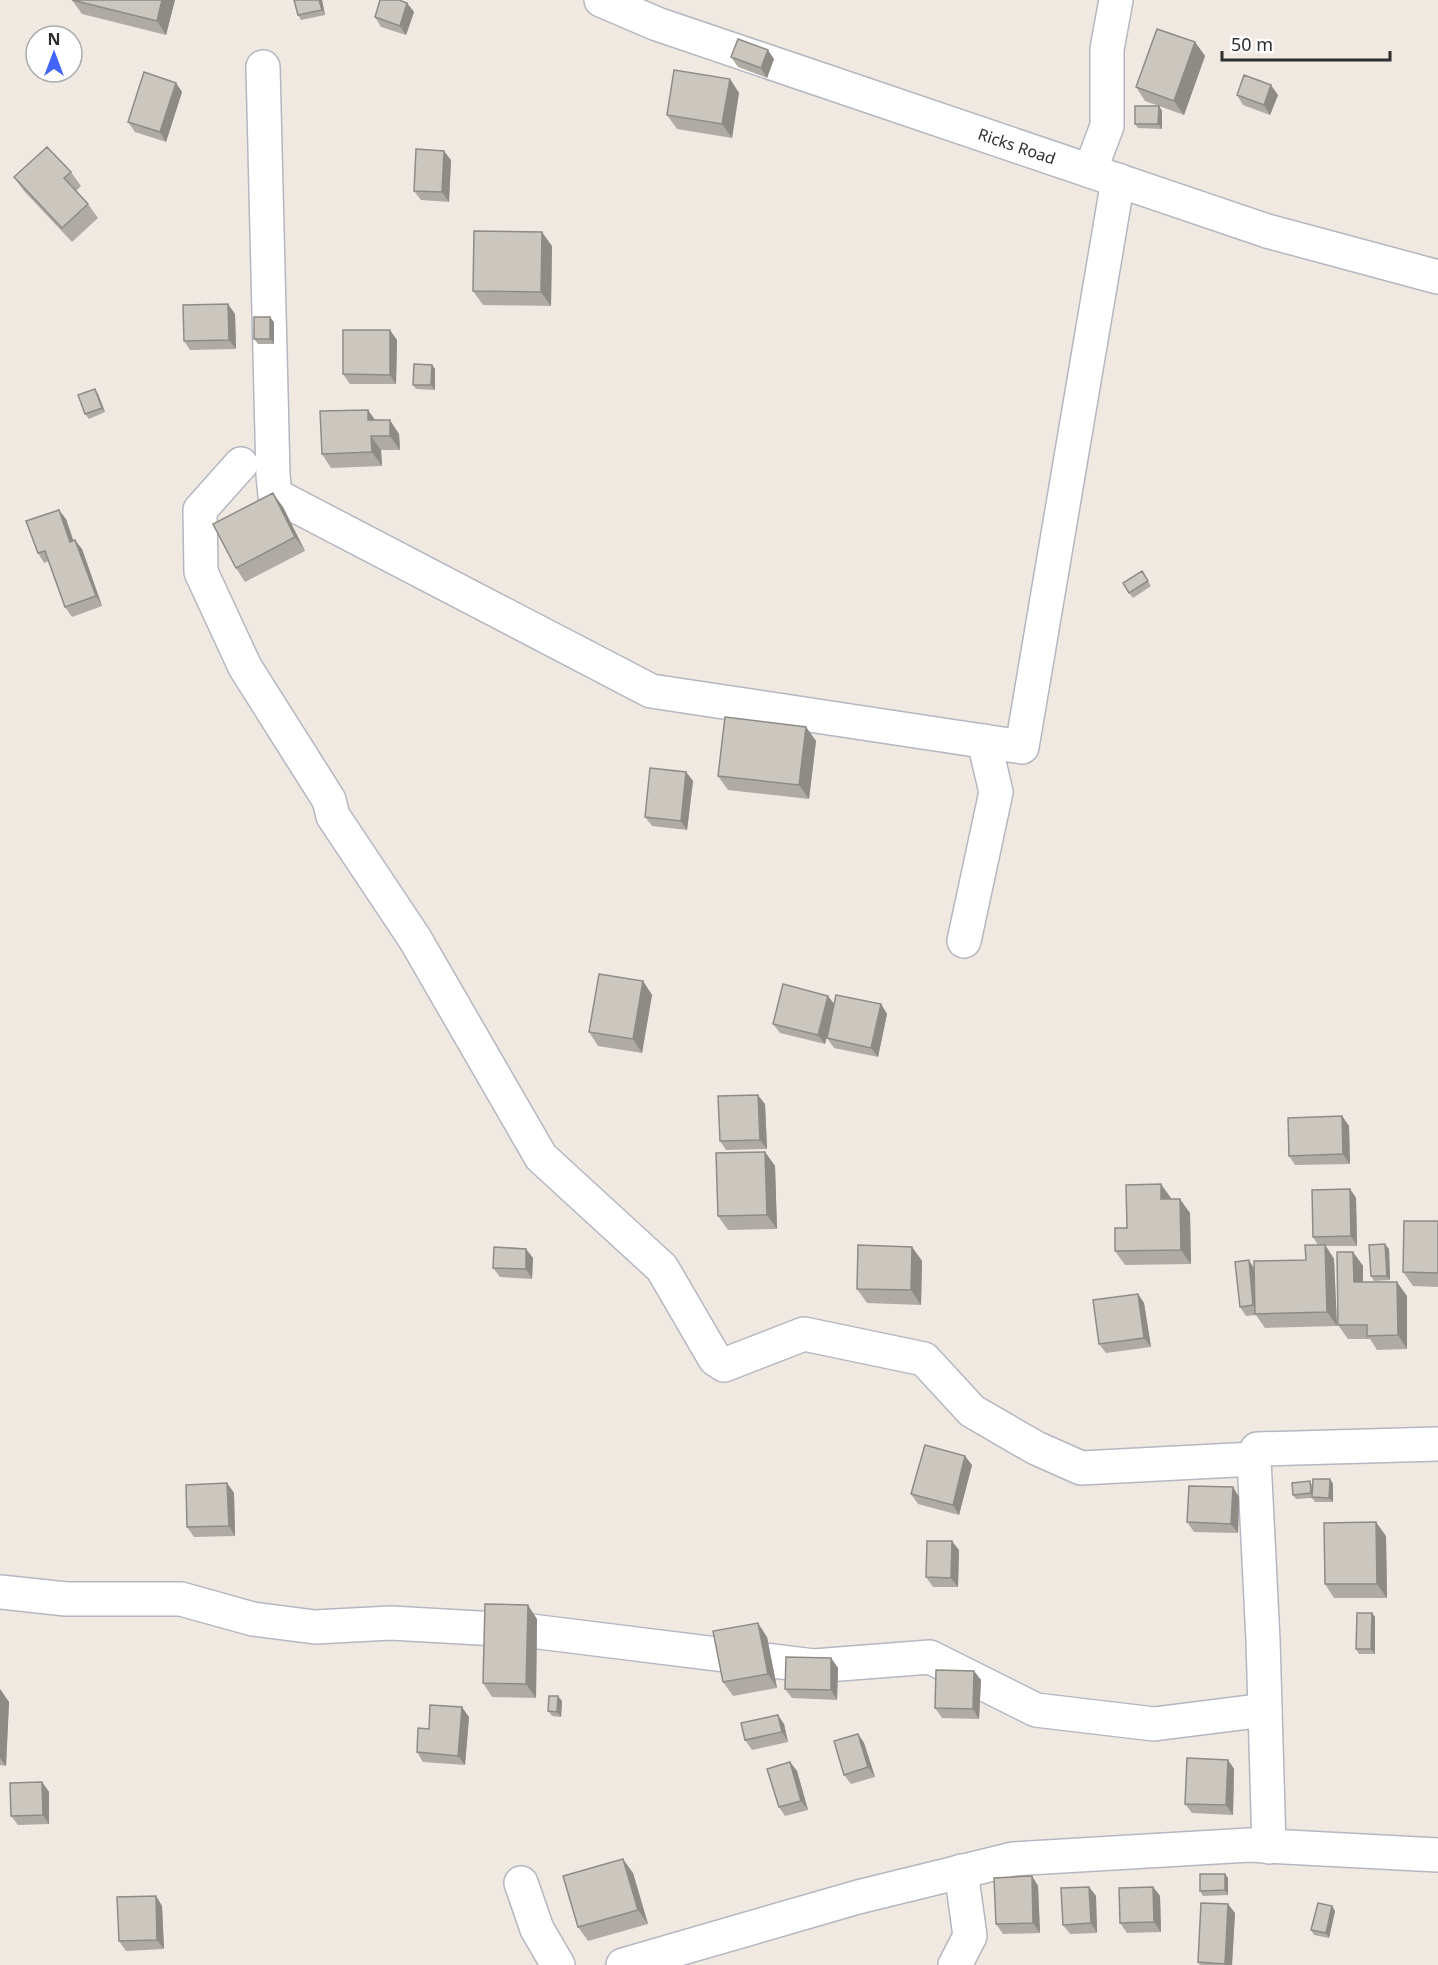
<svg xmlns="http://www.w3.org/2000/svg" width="1438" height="1965" viewBox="0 0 1438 1965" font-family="'Noto Sans',sans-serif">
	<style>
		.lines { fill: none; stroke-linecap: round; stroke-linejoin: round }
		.minor-casing { stroke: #b4b7c1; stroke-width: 36 }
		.minor { stroke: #fff; stroke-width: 33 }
		.wall { fill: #afaba4 }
		.shaded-wall { fill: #8e8b86 }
		.building { fill: #cbc7bf; stroke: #8e8b86; stroke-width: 1.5 }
		.labels { text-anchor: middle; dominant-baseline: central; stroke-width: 4.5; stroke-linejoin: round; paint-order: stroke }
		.street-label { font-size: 16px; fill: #2e2e2e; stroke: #fff }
	</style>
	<rect width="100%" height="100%" fill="#efe9e1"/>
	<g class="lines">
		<g class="minor-casing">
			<g id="minor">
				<path id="s1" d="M601 0 657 24 1267 231 1438 277"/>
				<path d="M263 67 273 475 275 495 651 691 1022 747 1118 180"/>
				<path d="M1090 171 1107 126V49L1116 0"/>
				<path d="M241 464 200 510 201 572 245 667 329 800 333 816 415 939 541 1157 662 1268 715 1359 724 1365 804 1334 924 1359 972 1411 1036 1448 1081 1468 1254 1459"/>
				<path d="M964 941 996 792 984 741"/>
				<path d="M0 1592 66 1599H181L253 1619 315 1627 391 1623 531 1631 814 1666 930 1657 1036 1710 1154 1724 1265 1710"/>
				<path d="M1269 1847 1263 1640 1254 1459 1257 1449 1438 1444"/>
				<path d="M521 1883 537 1929 558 1965"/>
				<path d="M623 1965 858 1897 1013 1859 1249 1845 1438 1855"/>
				<path d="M955 1965 970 1936 961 1871"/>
			</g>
		</g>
		<use href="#minor" class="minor"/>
	</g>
	<path class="wall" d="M72 0H175L166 35 82 14Z
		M294 0H322L325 15 301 20 298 15Z
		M407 3 414 12 406 35 381 27 375 17Z
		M1195 42 1205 56 1184 115 1159 106 1162 111V129L1138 128 1135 124 1159 106 1145 101 1136 87Z
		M731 57 774 59 767 78 738 67Z
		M730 79 739 93 732 138 677 129 667 115Z
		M176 83 182 92 166 142 135 132 128 122Z
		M1237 95H1278L1270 115 1243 105Z
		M451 160 449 202 421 200 414 191Z
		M71 172 81 186 76 191 88 204 98 218 72 242 24 191 14 177Z
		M552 246 551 306 483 305 473 291Z
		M235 314 236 349 190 350 184 341Z
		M274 322V344H258L254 339Z
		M397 340 396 384H350L343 374Z
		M432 365 435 369V390L416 389 413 385Z
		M98 394 105 412 89 419 85 414Z
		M375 420 399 434 400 450H381L382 466 331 468 322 454Z
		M283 507 305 551 245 582 236 568Z
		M66 519 73 541 82 549 102 606 72 617 65 607 49 561 44 563 38 553Z
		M1142 571 1151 586 1133 598 1129 593Z
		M806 727 816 741 809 799 728 790 718 776Z
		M686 772 693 781 687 830 652 826 645 817Z
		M643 981 652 995 642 1053 598 1046 589 1032Z
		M834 1004H881L887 1014 878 1057 834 1048 827 1038 830 1023 825 1044 780 1033 773 1024Z
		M765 1104 767 1149 726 1150 720 1141Z
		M1342 1116 1349 1126 1350 1164 1295 1165 1289 1156Z
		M765 1152 775 1166 777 1229 728 1230 718 1216Z
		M1350 1189 1356 1198 1357 1246H1326L1334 1259 1337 1326 1265 1328 1256 1315 1246 1316 1240 1307 1254 1267 1306 1260 1318 1245 1313 1237Z
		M1171 1198 1190 1213 1191 1264 1125 1265 1115 1251 1127 1228Z
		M1438 1221V1287L1413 1286 1403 1272Z
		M912 1247 922 1261 921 1305 867 1303 857 1289Z
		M526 1249 533 1258 532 1279 500 1277 493 1268Z
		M1389 1249 1390 1280 1374 1281 1371 1276Z
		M1353 1252 1363 1266V1282L1407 1296V1349L1377 1350 1370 1339H1348L1338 1325Z
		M1138 1294 1144 1303 1151 1347 1106 1353 1099 1344Z
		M972 1465 959 1515 918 1504 911 1494Z
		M1330 1479 1333 1484V1502H1315L1312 1498 1296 1499 1293 1495 1310 1481 1312 1485Z
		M227 1483 234 1493 235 1536 194 1537 187 1527Z
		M1233 1487 1239 1497 1238 1533 1194 1532 1187 1522Z
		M1386 1536 1387 1598H1334L1325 1584Z
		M959 1550 958 1587H933L926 1577Z
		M1372 1613 1375 1617V1654H1359L1356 1649Z
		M537 1619 536 1698 492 1697 483 1683Z
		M767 1637 777 1688 733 1696 723 1682Z
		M831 1658 838 1668 837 1700 792 1698 785 1689Z
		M974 1671 981 1680 979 1719 942 1718 935 1708Z
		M0 1689 9 1702 6 1766 0 1765Z
		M562 1701 561 1717 552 1716 548 1711Z
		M469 1717 465 1765 423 1762 417 1752 429 1729Z
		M784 1724 788 1742 752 1750 745 1740Z
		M858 1734 864 1743 875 1777 851 1784 844 1775Z
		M1228 1760 1234 1769 1233 1815 1192 1813 1185 1804Z
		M790 1762 797 1771 808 1810 785 1816 779 1807Z
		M42 1782 49 1792V1824L18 1825 11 1816Z
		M633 1873 648 1924 588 1941 578 1927Z
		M1225 1874 1228 1878V1895L1203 1896 1200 1891Z
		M1032 1876 1038 1886 1040 1933 1003 1934 996 1924Z
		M1089 1887 1096 1896 1097 1933 1070 1934 1063 1925Z
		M1153 1887 1160 1896 1161 1932 1127 1933 1120 1923Z
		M156 1896 162 1906 164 1949 126 1951 119 1941Z
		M1332 1906 1335 1911 1329 1938 1314 1935 1311 1930Z
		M1235 1913 1232 1965H1200L1198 1962Z"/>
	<path class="shaded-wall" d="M162 0H175L166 35 157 21Z
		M319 0H322L325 15 322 10Z
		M407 3 414 12 406 35 400 26Z
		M1195 42 1205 56 1184 115 1174 101Z
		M768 50 774 59 767 78 761 68Z
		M730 79 739 93 732 138 722 124Z
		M176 83 182 92 166 142 160 132Z
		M1271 85 1278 95 1270 115 1264 105Z
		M1159 106 1162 111V129L1158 124Z
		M444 151 451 160 449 202 442 192Z
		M542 232 552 246 551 306 541 292Z
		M228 304 235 314 236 349 229 340Z
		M270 317 274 322V344L270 339Z
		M390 330 397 340 396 384 390 375Z
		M432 365 435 369V390L431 385Z
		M95 389 98 394 105 412 102 408Z
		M368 410 378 424 368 420Z
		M390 420 399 434 400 450 390 436Z
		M371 436 381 450 382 466 372 452Z
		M273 493 283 507 305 551 295 537Z
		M59 510 66 519 77 551 70 542Z
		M75 540 82 549 102 606 96 596Z
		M806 727 816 741 809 799 799 785Z
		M686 772 693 781 687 830 681 821Z
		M643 981 652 995 642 1053 633 1039Z
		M828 996 835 1005 825 1044 818 1035Z
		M881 1004 887 1014 878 1057 871 1048Z
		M758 1095 765 1104 767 1149 760 1140Z
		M1342 1116 1349 1126 1350 1164 1343 1154Z
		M765 1152 775 1166 777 1229 767 1215Z
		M1161 1184 1171 1198V1213L1161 1199Z
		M1350 1189 1356 1198 1357 1246 1351 1236Z
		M1180 1199 1190 1213 1191 1264 1181 1250Z
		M1385 1244 1389 1249 1390 1280 1387 1276Z
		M1325 1245 1334 1259 1337 1326 1327 1312Z
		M912 1247 922 1261 921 1305 911 1290Z
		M526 1249 533 1258 532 1279 526 1269Z
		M1353 1252 1363 1266V1296L1354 1282Z
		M1249 1260 1255 1270 1260 1315 1253 1305Z
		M1397 1282 1407 1296V1349L1398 1335Z
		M1138 1294 1144 1303 1151 1347 1144 1338Z
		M965 1456 972 1465 959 1515 953 1505Z
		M1330 1479 1333 1484V1502L1329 1498Z
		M227 1483 234 1493 235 1536 229 1526Z
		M1233 1487 1239 1497 1238 1533 1231 1524Z
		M1376 1522 1386 1536 1387 1598 1377 1584Z
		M952 1541 959 1550 958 1587 951 1578Z
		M528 1605 537 1619 536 1698 526 1684Z
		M1372 1613 1375 1617V1654L1371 1649Z
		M758 1623 767 1637 777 1688 768 1674Z
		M831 1658 838 1668 837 1700 831 1690Z
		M974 1671 981 1680 979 1719 973 1709Z
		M0 1689 9 1702 6 1766 0 1758Z
		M558 1696 562 1701 561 1717 557 1712Z
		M462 1707 469 1717 465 1765 458 1756Z
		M778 1715 784 1724 788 1742 782 1732Z
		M858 1734 864 1743 875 1777 868 1767Z
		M1228 1760 1234 1769 1233 1815 1226 1805Z
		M790 1762 797 1771 808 1810 801 1801Z
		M42 1782 49 1792V1824L43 1815Z
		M623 1859 633 1873 648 1924 638 1910Z
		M1225 1874 1228 1878V1895L1225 1890Z
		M1032 1876 1038 1886 1040 1933 1033 1923Z
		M1089 1887 1096 1896 1097 1933 1091 1923Z
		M1153 1887 1160 1896 1161 1932 1154 1922Z
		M156 1896 162 1906 164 1949 157 1940Z
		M1228 1904 1235 1913 1232 1965H1226L1225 1964Z
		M1332 1906 1335 1911 1329 1938 1326 1933Z"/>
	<path class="building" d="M72 0H162L157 21Z
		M294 0H319L322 10 298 15Z
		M380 0H399L407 3 400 26 375 17Z
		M1157 29 1195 42 1174 101 1136 87Z
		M738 39 768 50 761 68 731 57Z
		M674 70 730 79 722 124 667 115Z
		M144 72 176 83 160 132 128 122Z
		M1244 75 1271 85 1264 105 1237 95Z
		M1135 106H1159L1158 124H1135Z
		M47 147 71 172 64 178 88 204 62 228 14 177Z
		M416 149 444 151 442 192 414 191Z
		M474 231 542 232 541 292 473 291Z
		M228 304 229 340 184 341 183 305Z
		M254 317H270V339H254Z
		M343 330H390V375L343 374Z
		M414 364 432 365 431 385H413Z
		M95 389 102 408 85 414 78 395Z
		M368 410V420H390V436H371L372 452 322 454 320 411Z
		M273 493 295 537 236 568 213 524Z
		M59 510 70 542 75 540 96 596 65 607 45 551 38 553 26 521Z
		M1142 571 1148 581 1129 593 1123 583Z
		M725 717 806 727 799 785 718 776Z
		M650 768 686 772 681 821 645 817Z
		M599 974 643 981 633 1039 589 1032Z
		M783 984 828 996 818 1035 773 1024Z
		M836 995 881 1004 871 1048 827 1038Z
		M758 1095 760 1140 720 1141 718 1096Z
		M1342 1116 1343 1154 1289 1156 1288 1118Z
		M765 1152 767 1215 718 1216 716 1153Z
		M1161 1184V1199H1180L1181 1250 1115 1251V1228H1127L1126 1185Z
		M1350 1189 1351 1236 1313 1237 1312 1190Z
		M1404 1221H1438V1273L1403 1272Z
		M1385 1244 1387 1276H1371L1369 1245Z
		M858 1245 912 1247 911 1290 857 1289Z
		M1305 1245H1325L1327 1312 1255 1314 1254 1261 1306 1260Z
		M494 1247 526 1249V1269L493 1268Z
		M1337 1252H1353L1354 1282H1397L1398 1335 1367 1336V1325H1338Z
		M1249 1260 1253 1305 1240 1307 1235 1262Z
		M1138 1294 1144 1338 1099 1344 1093 1300Z
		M925 1445 965 1456 953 1505 911 1494Z
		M1313 1479H1330L1329 1498 1312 1497Z
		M1310 1481 1311 1493 1293 1495 1292 1483Z
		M227 1483 229 1526 187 1527 186 1485Z
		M1189 1486 1233 1487 1231 1524 1187 1522Z
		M1376 1522 1377 1584H1325L1324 1523Z
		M927 1541H952L951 1578 926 1577Z
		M485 1604 528 1605 526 1684 483 1683Z
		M1357 1613H1372L1371 1649H1356Z
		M758 1623 768 1674 723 1682 713 1631Z
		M786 1657 831 1658V1690L785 1689Z
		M936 1670 974 1671 973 1709 935 1708Z
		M549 1696H558L557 1712 548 1711Z
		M430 1705 462 1707 458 1756 417 1752 418 1728 429 1729Z
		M778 1715 782 1732 745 1740 741 1723Z
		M858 1734 868 1767 844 1775 834 1741Z
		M1187 1758 1228 1760 1226 1805 1185 1804Z
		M790 1762 801 1801 779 1807 767 1769Z
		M42 1782 43 1815 11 1816 10 1783Z
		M623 1859 638 1910 578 1927 563 1876Z
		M1200 1874H1225V1890L1200 1891Z
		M1032 1876 1033 1923 996 1924 994 1878Z
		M1089 1887 1091 1923 1063 1925 1061 1888Z
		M1153 1887 1154 1922 1120 1923 1119 1888Z
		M156 1896 157 1940 119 1941 117 1897Z
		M1201 1903 1228 1904 1225 1964 1198 1962Z
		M1318 1903 1332 1906 1326 1933 1311 1930Z"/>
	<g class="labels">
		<g class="street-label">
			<text stroke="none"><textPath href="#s1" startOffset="441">Ricks Road</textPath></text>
		</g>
	</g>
	<g transform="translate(54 54)"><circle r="28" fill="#ffffff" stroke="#ababab" stroke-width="1.5"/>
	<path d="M0-4.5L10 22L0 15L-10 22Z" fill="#4264fb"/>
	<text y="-9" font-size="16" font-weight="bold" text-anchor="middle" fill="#2e2e2e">N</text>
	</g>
	<path d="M1222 51v9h168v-9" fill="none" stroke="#2e2e2e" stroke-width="3"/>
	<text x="1231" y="51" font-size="18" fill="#2e2e2e" stroke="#ffffff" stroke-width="4.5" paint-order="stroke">50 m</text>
</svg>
